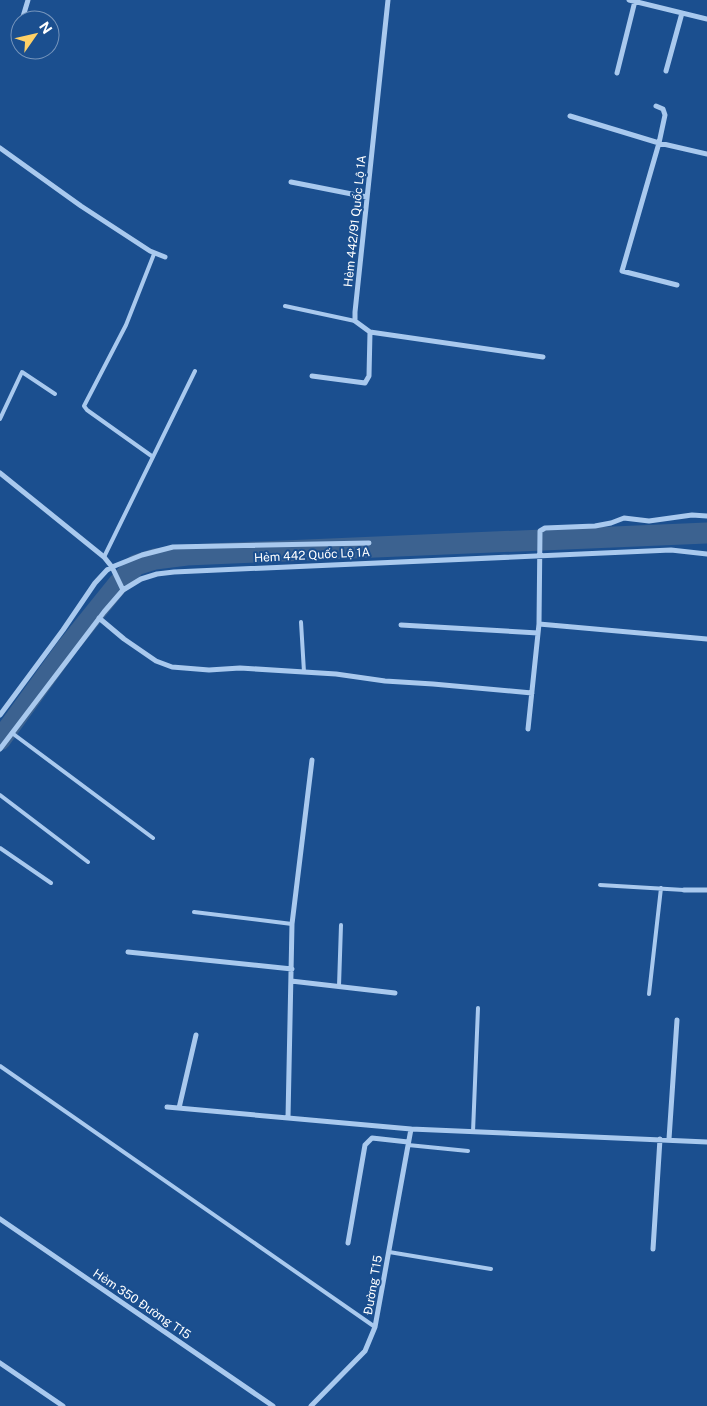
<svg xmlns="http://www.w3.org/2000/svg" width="707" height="1406" viewBox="0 0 707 1406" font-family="'Public Sans',sans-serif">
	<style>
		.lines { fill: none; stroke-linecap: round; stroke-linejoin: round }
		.river { stroke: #3c6290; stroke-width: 21 }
		.service { stroke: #a9c9ee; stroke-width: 4 }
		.minor { stroke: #a9c9ee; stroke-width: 5 }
		.labels { text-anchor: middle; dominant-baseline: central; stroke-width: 4; stroke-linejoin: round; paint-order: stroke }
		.street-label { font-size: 12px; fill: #fff; stroke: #1b4f8f }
	</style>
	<rect width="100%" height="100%" fill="#1b4f8f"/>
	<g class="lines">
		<path class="river" d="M0 740 68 646 118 584 136 565 155 559 187 555 707 533"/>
		<path class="service" d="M285 306 355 321
			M0 419 22 372 55 394
			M153 457 87 410 84 406 126 325 154 254
			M104 557 195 371
			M301 622 304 672
			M12 733 153 838
			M0 795 88 862
			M0 848 51 883
			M600 885 684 890
			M194 912 292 924
			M339 986 341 925
			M649 994 661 888
			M0 1066 375 1327
			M473 1132 478 1008
			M408 1145 468 1151
			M389 1252 491 1269"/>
		<path class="minor" d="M629 0 707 19
			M22 20 28 0
			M666 71 682 13
			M617 73 635 1
			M656 106 663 109 665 115 659 143 622 271 677 285
			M570 116 659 143 707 154
			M0 148 81 206 150 251 165 257
			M291 182 367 197
			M370 332 543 357
			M312 376 365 383 369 376 370 332 355 321V312L388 0
			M0 473 104 557 112 567 123 590
			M99 618 124 639 156 661 172 667 209 670 240 668 336 674 385 681 433 684 532 693
			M539 624 707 639
			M401 625 538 633
			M0 715 63 630 95 583 107 570 112 567 142 555 173 547 369 543
			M528 729 539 624 540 531 545 528 595 526 611 523 624 518 649 521 692 515 707 516
			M0 749 104 612 123 590 141 579 157 574 174 572 671 550 707 554
			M312 760 292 924 288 1118 411 1129 707 1142
			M684 890H707
			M128 952 292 969
			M291 981 395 993
			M167 1107 288 1118
			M179 1108 196 1035
			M669 1139 677 1020
			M0 1219 273 1406
			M348 1243 365 1145 372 1138 408 1142
			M653 1249 660 1139
			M0 1363 63 1406
			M311 1406 365 1351 375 1327 411 1129"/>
	</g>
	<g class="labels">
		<g class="street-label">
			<text transform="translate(355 221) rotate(-84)">Hẻm 442/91 Quốc Lộ 1A</text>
			<text transform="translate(312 555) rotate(-3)">Hẻm 442 Quốc Lộ 1A</text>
			<text transform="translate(373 1285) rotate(-80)">Đường T15</text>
			<text transform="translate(142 1304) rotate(34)">Hẻm 350 Đường T15</text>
		</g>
	</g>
	<g transform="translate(35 35) rotate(56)"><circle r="24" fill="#1b4f8f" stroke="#7695bc"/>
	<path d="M0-4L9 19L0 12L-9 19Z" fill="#ffd166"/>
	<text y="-8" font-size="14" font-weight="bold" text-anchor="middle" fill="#ffffff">N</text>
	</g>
</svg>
